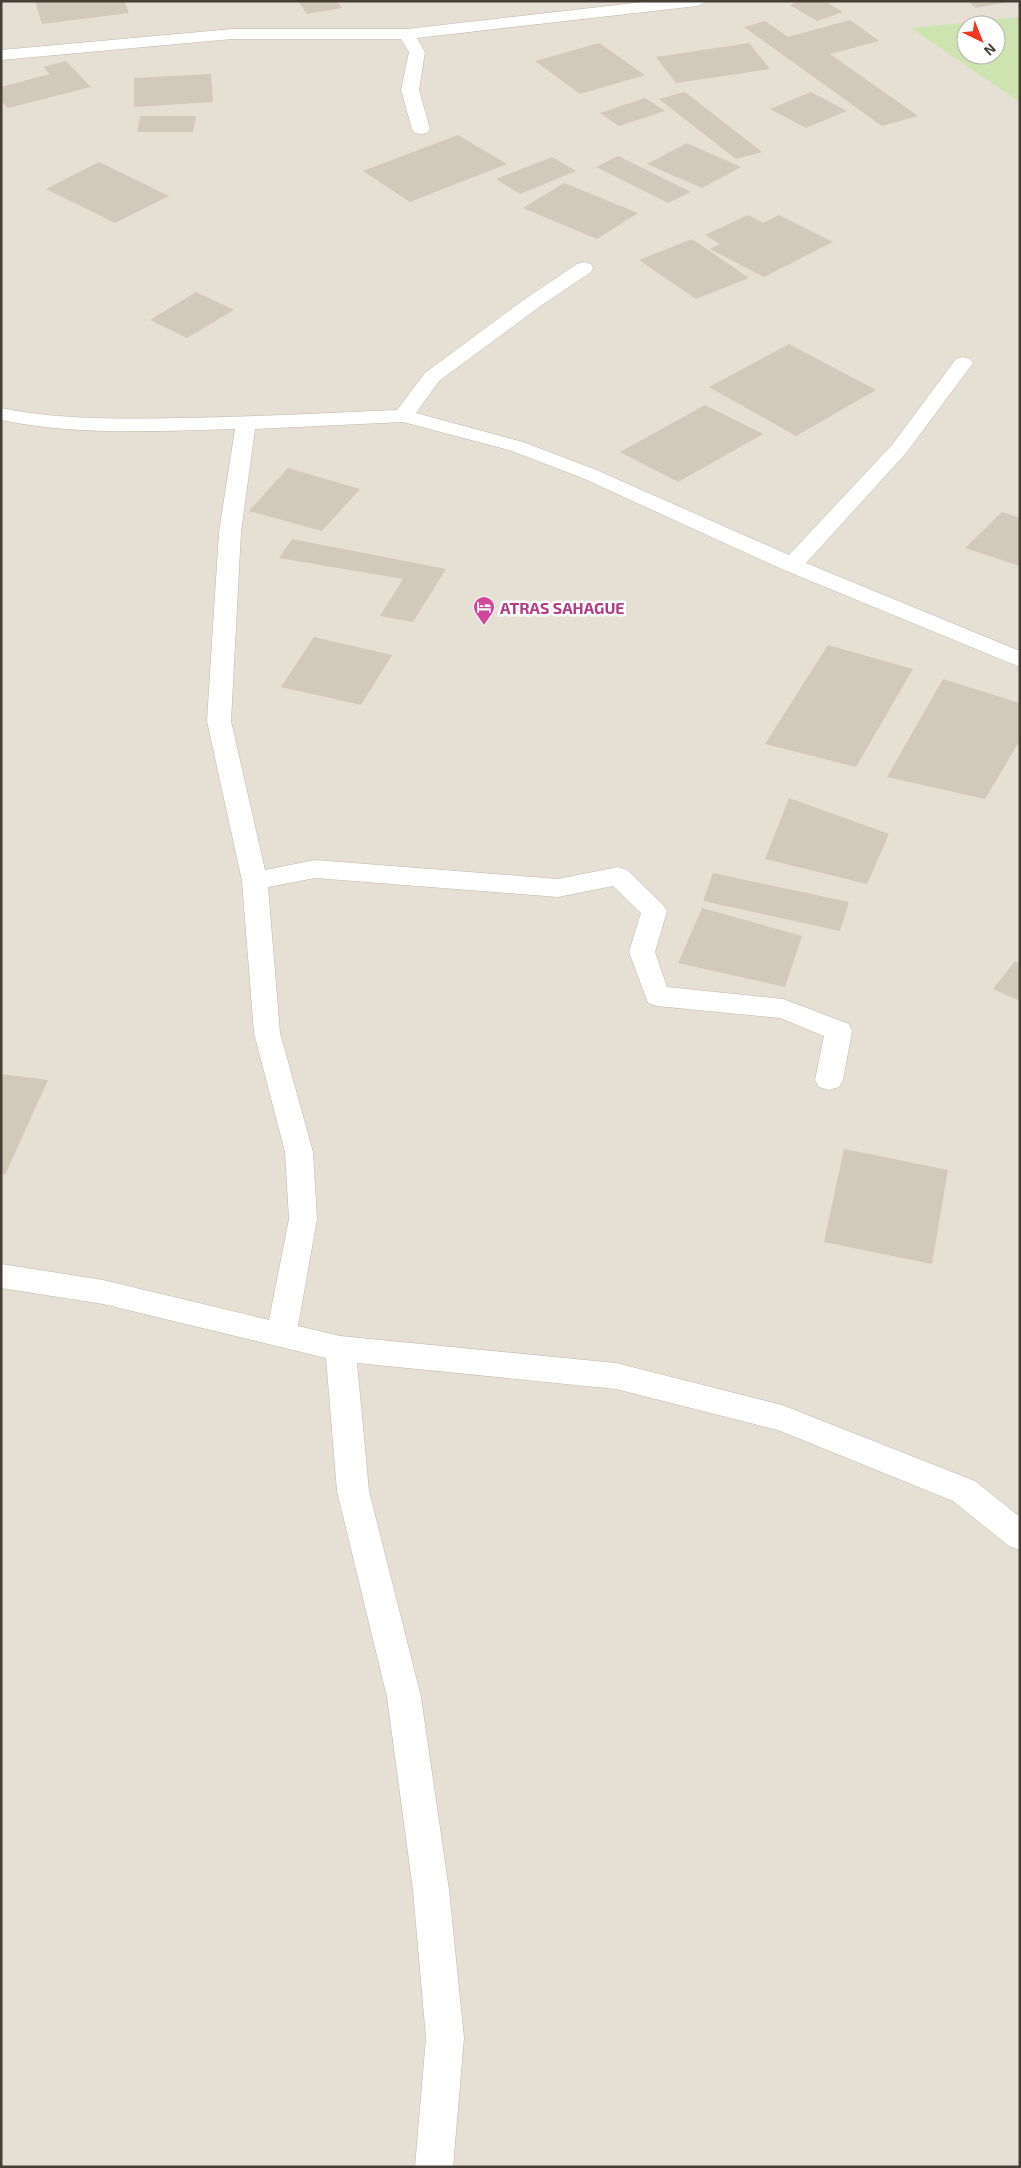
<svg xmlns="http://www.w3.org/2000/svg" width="1021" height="2168" viewBox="0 0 1021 2168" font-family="'Exo 2',sans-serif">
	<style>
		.residential { fill: #e5dfd4; fill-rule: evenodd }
		.green { fill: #cee4b0; fill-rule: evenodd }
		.building { fill: #d3c9bb }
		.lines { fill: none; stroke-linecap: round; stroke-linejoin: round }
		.minor-casing { stroke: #bfb8ab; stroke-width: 1 }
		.minor { fill: #fff; fill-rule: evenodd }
		.labels { text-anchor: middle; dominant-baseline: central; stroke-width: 5; stroke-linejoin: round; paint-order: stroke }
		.hotel-label { font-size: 16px; font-weight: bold; fill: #b23c85; stroke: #fff; text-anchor: start }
	</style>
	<rect width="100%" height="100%" fill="#f2eee5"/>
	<path class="residential" d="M1 1H1020V2167H1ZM966 25H996V55H966Z"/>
	<path class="green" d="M1020 17V102L911 28ZM966 25H996V55H966Z"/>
	<path class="building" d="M35 1H124L129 13 42 24Z
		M298 1H337L342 8 307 14Z
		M801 1H825L843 12 817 21 790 5Z
		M968 1H1008V2L976 8Z
		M850 20 879 41 830 54 918 116 882 126 744 27 765 21 788 37Z
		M599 43 645 75 580 94 535 61Z
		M749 43 770 69 676 83 656 57Z
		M66 61 91 87 8 108 1 101V87L50 74 43 67Z
		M211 74 213 102 134 107V78Z
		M685 92 762 152 736 159 659 99Z
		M811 92 847 111 806 128 770 109Z
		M645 98 665 111 619 126 600 113Z
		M140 116H196L193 132H137Z
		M458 135 507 164 410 202 363 171Z
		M687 143 741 167 702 188 647 164Z
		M618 156 691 192 668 203 596 167Z
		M552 157 576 171 520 194 496 179Z
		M99 162 169 196 115 223 46 189Z
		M564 183 638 213 597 239 523 208Z
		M748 215 763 223 779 215 833 242 764 277 710 249 720 244 705 235Z
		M692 239 749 278 696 299 639 260Z
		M196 292 234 310 187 338 150 320Z
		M789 344 876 390 796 436 709 387Z
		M705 405 763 434 678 482 620 452Z
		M288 468 360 489 322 531 249 511Z
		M1002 512 1020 518V566L965 548Z
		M292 539 446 569 413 622 380 616 403 579 279 558Z
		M314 637 392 655 361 705 281 687Z
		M828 645 913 669 856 767 765 744Z
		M943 679 1020 703V740L985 799 887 777Z
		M789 798 889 834 867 884 765 859Z
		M713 873 849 902 840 931 703 901Z
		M702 908 802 936 785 987 678 963Z
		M1015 961 1020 963V1001L993 989Z
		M1 1074 48 1080 5 1175 1 1174Z
		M844 1149 948 1170 932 1264 824 1242Z"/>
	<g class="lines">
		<g class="minor-casing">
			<path id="minor" d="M652 1H705L703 4 697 6 417 38 425 52 419 90 430 129 427 133 421 134 415 133 412 129 401 90 409 52 401 39H232L1 60V50L232 29H407Z
				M584 262 591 264 593 268 591 272 539 307 439 381 416 413 523 442 594 469 789 555 892 445 956 359 963 357 970 359 973 363 906 453 806 563 1020 651V667L784 570 580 477 509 450 403 422 255 429 241 532 231 721 265 870 315 860 558 879 618 867 627 870 663 905 667 911 655 952 667 987 783 999 849 1024 852 1031 843 1080 839 1087 829 1090 819 1087 815 1080 824 1036 780 1018 657 1006 648 1003 629 952 641 913 613 886 558 897 315 878 268 887 280 1033 313 1152 317 1219 298 1326 340 1336 616 1363 782 1405 975 1481 1020 1517V1550L1009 1546 953 1501 778 1430 616 1389 357 1363 369 1491 421 1697 449 1890 464 2038 453 2167H415L426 2038 413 1890 387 1697 337 1491 326 1358 103 1304 1 1288V1264L103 1280 269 1320 289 1219 285 1152 254 1033 242 881 207 721 219 532 235 429C157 431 77 436 1 420V408C60 420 120 419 180 418 252 417 324 413 397 410L425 373 525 299 577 264Z"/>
		</g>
		<use href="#minor" class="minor"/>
	</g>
	<defs>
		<g id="hotel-pin" transform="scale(1.125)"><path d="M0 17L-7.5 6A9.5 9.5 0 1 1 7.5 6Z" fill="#d1479c" stroke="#fff"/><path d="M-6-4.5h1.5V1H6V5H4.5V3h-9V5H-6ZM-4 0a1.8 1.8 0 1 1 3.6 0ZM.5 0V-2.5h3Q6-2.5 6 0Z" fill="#fff"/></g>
	</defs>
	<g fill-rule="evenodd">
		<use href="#hotel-pin" x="484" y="607"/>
	</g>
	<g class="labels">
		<g class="hotel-label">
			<text x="500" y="607">ATRAS SAHAGUE</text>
		</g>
	</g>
	<rect width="1021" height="2168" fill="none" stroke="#443e35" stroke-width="5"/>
	<g transform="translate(981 40) rotate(137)"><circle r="24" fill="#ffffff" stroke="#b4b2ae"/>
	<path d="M0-4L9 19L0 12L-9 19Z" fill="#ee3920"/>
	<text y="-8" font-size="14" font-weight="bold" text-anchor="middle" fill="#443e35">N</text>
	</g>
</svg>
